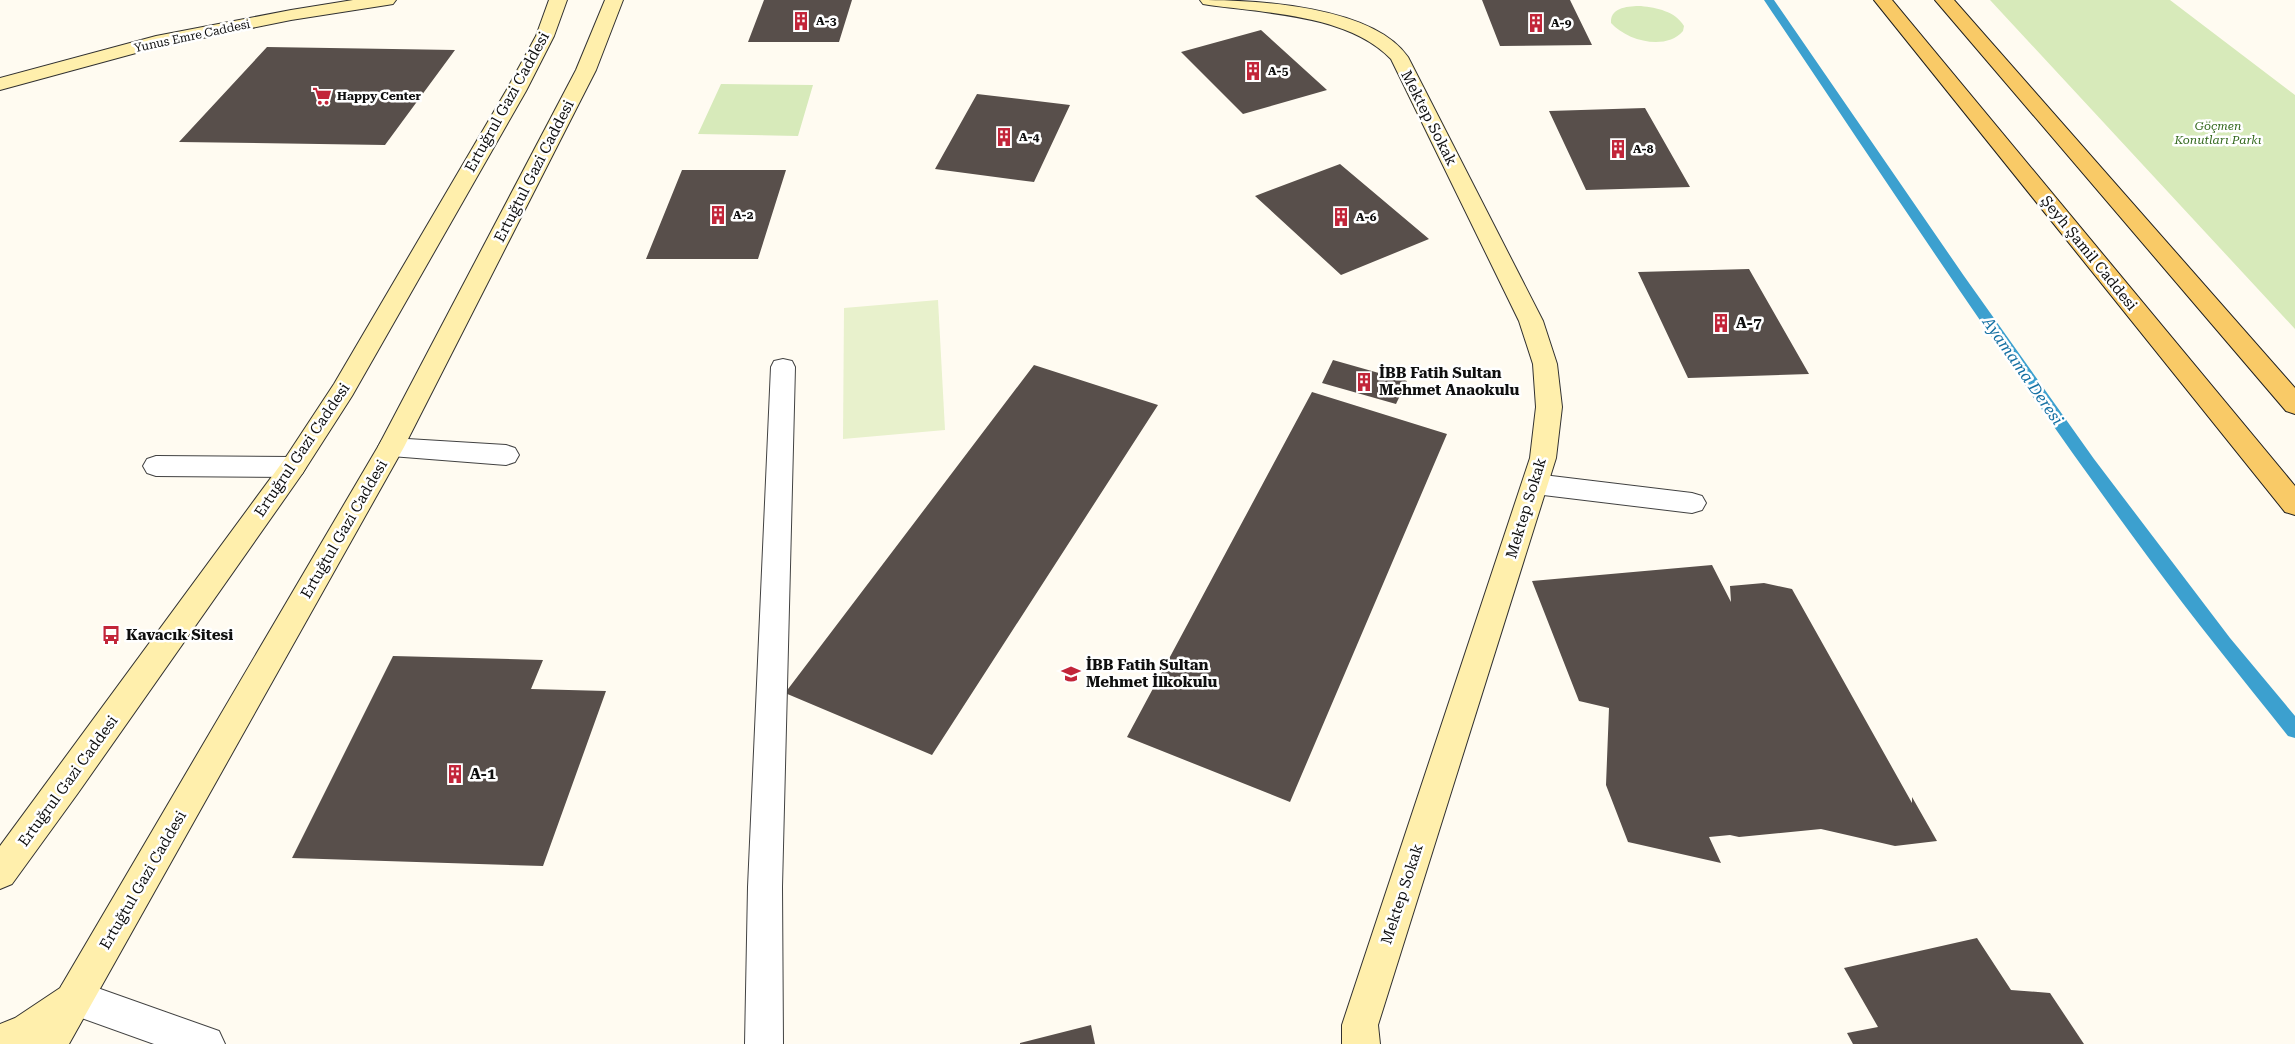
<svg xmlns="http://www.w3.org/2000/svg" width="2295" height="1044" viewBox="0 0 2295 1044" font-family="'Roboto Serif',serif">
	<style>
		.green { fill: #d7eaba }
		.pitch { fill: #e8f1cc }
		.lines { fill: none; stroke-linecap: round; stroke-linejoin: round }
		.stream { fill: #3ca0cf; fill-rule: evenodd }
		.building { fill: #584f4b }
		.lane-casing { stroke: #424242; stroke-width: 2 }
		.street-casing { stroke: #424242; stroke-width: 2 }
		.secondary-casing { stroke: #313131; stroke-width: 2 }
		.primary-casing { stroke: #202020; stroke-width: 2 }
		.lane { fill: #fff; fill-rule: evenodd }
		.street { fill: #fff; fill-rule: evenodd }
		.secondary { fill: #ffefac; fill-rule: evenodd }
		.primary { fill: #f9ca67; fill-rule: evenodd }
		.labels { text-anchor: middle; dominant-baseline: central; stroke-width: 5; stroke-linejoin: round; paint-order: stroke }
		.far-poi-label { font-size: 12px; font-weight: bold; fill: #0f0f0f; stroke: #fff; text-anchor: start }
		.far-street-label { font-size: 12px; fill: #0f0f0f; stroke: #fff }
		.far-park-label { font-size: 12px; font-style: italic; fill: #34691e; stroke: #fff }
		.street-label { font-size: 15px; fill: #0f0f0f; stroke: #fff }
		.poi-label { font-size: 15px; font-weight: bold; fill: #0f0f0f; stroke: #fff; text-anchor: start }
		.water-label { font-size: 16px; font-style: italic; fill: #1671a3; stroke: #fff }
	</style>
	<rect width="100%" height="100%" fill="#fffbf1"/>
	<path class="green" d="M1990 0H2170L2295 95V329Z
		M1641 6C1657 8 1675 11 1684 26L1683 31C1666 51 1627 41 1611 23 1610 7 1629 6 1641 6Z
		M721 84 813 85 798 136 698 134Z"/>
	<path class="pitch" d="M938 300 945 430 843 439 844 308Z"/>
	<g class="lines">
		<path class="stream" d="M1764 0H1774L1964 276 2094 459 2230 638 2295 716V738L2288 736C2241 677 2193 618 2148 557 2014 376 1890 187 1764 0Z"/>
	</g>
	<path class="building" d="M764 0H852L839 42H748Z
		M1482 0H1570L1592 45 1500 46Z
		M1261 30 1327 90 1243 114 1181 52Z
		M267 47 455 50 385 145 179 142Z
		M977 94 1070 105 1034 182 935 169Z
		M1645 108 1690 187 1586 190 1549 111Z
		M1340 164 1429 239 1341 275 1255 196Z
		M682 170H786L758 259H646Z
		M1749 269 1809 374 1688 378 1638 272Z
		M1333 360 1407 381 1396 404 1322 383Z
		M1034 365 1158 405 932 755 785 693Z
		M1312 392 1447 434 1290 802 1127 737Z
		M1712 565 1731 602 1730 586 1764 583 1792 589 1912 803V797L1937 841 1895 846 1821 829 1739 837 1730 835 1709 837 1721 863 1628 842 1606 785 1609 708 1579 701 1532 581Z
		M393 656 543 660 531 689 606 691 543 866 292 858Z
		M1977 938 2011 990 2050 993 2084 1044H1853L1847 1033 1878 1027 1844 968Z
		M1091 1025 1095 1044H1020V1043Z"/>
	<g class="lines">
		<g class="lane-casing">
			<path id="lane" d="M391 438 506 445 515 448 519 455 515 462 506 465 391 456 382 454 378 447 382 440Z
				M156 456 293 457 302 460 306 467 302 474 293 477 156 476 147 473 143 466 147 459Z
				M1535 474 1692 493 1702 496 1706 503 1702 510 1692 513 1535 494 1526 491 1522 484 1526 477Z"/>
		</g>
		<g class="street-casing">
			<path id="street" d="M783 359 792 361 795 367 782 887 783 1044H745L748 887 771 367 774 361Z
				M75 980 219 1031 225 1044H154L62 1011 57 998 62 985Z"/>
		</g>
		<g class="secondary-casing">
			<path id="secondary" d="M353 0H396L393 4 387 5 291 20 158 47 0 90V78L156 36 291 10Z
				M549 0H567L554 36 526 91 352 396 302 474 78 793 12 884 0 889V846L284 460 334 384 506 91 536 36Z
				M605 0H623L596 70 404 447 69 1044H0V1024L15 1018 60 988 379 445 576 70Z
				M1200 0C1257 0 1373 6 1408 57L1543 321 1557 364 1562 407 1556 458 1378 1025 1380 1044H1342V1025L1530 458 1536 407 1533 364 1519 321 1391 59C1349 15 1266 13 1209 5L1203 4Z"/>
		</g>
		<g class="primary-casing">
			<path id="primary" d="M1874 0H1892L2295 486V515L2285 512Z
				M1935 0H1954L2295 388V414L2286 411Z"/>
		</g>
		<use href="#lane" class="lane"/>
		<use href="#street" class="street"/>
		<use href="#secondary" class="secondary"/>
		<use href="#primary" class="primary"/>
	</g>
	<defs>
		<g id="building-bare" transform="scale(1.5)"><path d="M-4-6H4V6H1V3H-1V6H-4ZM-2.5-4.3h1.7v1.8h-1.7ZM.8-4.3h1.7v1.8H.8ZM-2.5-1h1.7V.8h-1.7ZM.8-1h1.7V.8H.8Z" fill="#c22539" stroke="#fff" stroke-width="2.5" paint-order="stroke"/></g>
		<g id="supermarket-bare" transform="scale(1.5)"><path d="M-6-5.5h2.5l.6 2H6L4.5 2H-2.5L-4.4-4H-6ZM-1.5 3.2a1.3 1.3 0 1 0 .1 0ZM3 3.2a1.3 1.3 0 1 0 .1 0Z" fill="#c22539" stroke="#fff" stroke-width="2.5" paint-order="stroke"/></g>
		<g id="bus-bare" transform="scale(1.5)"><path d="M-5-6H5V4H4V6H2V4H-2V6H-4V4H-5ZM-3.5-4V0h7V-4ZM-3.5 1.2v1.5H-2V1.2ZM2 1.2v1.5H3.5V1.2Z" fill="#c22539" stroke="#fff" stroke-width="2.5" paint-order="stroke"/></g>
		<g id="school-bare" transform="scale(1.5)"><path d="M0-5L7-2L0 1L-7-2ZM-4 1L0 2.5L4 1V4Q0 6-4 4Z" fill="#c22539" stroke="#fff" stroke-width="2.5" paint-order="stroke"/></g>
	</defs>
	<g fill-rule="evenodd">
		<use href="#building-bare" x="801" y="21"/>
		<use href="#building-bare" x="1536" y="23"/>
		<use href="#building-bare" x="1253" y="71"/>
		<use href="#supermarket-bare" x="322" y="96"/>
		<use href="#building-bare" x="1004" y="137"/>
		<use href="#building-bare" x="1618" y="149"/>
		<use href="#building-bare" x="718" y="215"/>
		<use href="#building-bare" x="1341" y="217"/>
		<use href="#building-bare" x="1721" y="323"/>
		<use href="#building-bare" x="1364" y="382"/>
		<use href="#bus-bare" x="111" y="635"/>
		<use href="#school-bare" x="1071" y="674"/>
		<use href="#building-bare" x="455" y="774"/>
	</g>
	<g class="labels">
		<g class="far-poi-label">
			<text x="816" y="21">A-3</text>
			<text x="1551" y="23">A-9</text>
			<text x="1268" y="71">A-5</text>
			<text x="337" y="96">Happy Center</text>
			<text x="1019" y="137">A-4</text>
			<text x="1633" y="149">A-8</text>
			<text x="733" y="215">A-2</text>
			<text x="1356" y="217">A-6</text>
		</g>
		<g class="far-street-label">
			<text transform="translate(192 36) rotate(-12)">Yunus Emre Caddesi</text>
		</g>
		<g class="far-park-label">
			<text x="2218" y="126">Göçmen<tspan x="2218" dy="14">Konutları Parkı</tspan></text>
		</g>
		<g class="street-label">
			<text transform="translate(507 102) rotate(-61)">Ertuğrul Gazi Caddesi</text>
			<text transform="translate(1429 118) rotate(63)">Mektep Sokak</text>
			<text transform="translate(534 171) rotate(-63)">Ertuğtul Gazi Caddesi</text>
			<text transform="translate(2089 253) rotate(51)">Şeyh Şamil Caddesi</text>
			<text transform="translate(302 450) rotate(-56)">Ertuğrul Gazi Caddesi</text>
			<text transform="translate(1526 508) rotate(-73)">Mektep Sokak</text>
			<text transform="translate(344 529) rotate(-60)">Ertuğtul Gazi Caddesi</text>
			<text transform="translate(68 781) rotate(-54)">Ertuğrul Gazi Caddesi</text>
			<text transform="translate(143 880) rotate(-60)">Ertuğtul Gazi Caddesi</text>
			<text transform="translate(1402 894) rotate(-72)">Mektep Sokak</text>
		</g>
		<g class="poi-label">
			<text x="1736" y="323">A-7</text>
			<text x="1379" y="373">İBB Fatih Sultan<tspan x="1379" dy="17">Mehmet Anaokulu</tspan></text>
			<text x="126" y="635">Kavacık Sitesi</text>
			<text x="1086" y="665">İBB Fatih Sultan<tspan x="1086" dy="17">Mehmet İlkokulu</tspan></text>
			<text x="470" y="774">A-1</text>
		</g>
		<g class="water-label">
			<text transform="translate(2023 371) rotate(55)">Ayamama Deresi</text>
		</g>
	</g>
</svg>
